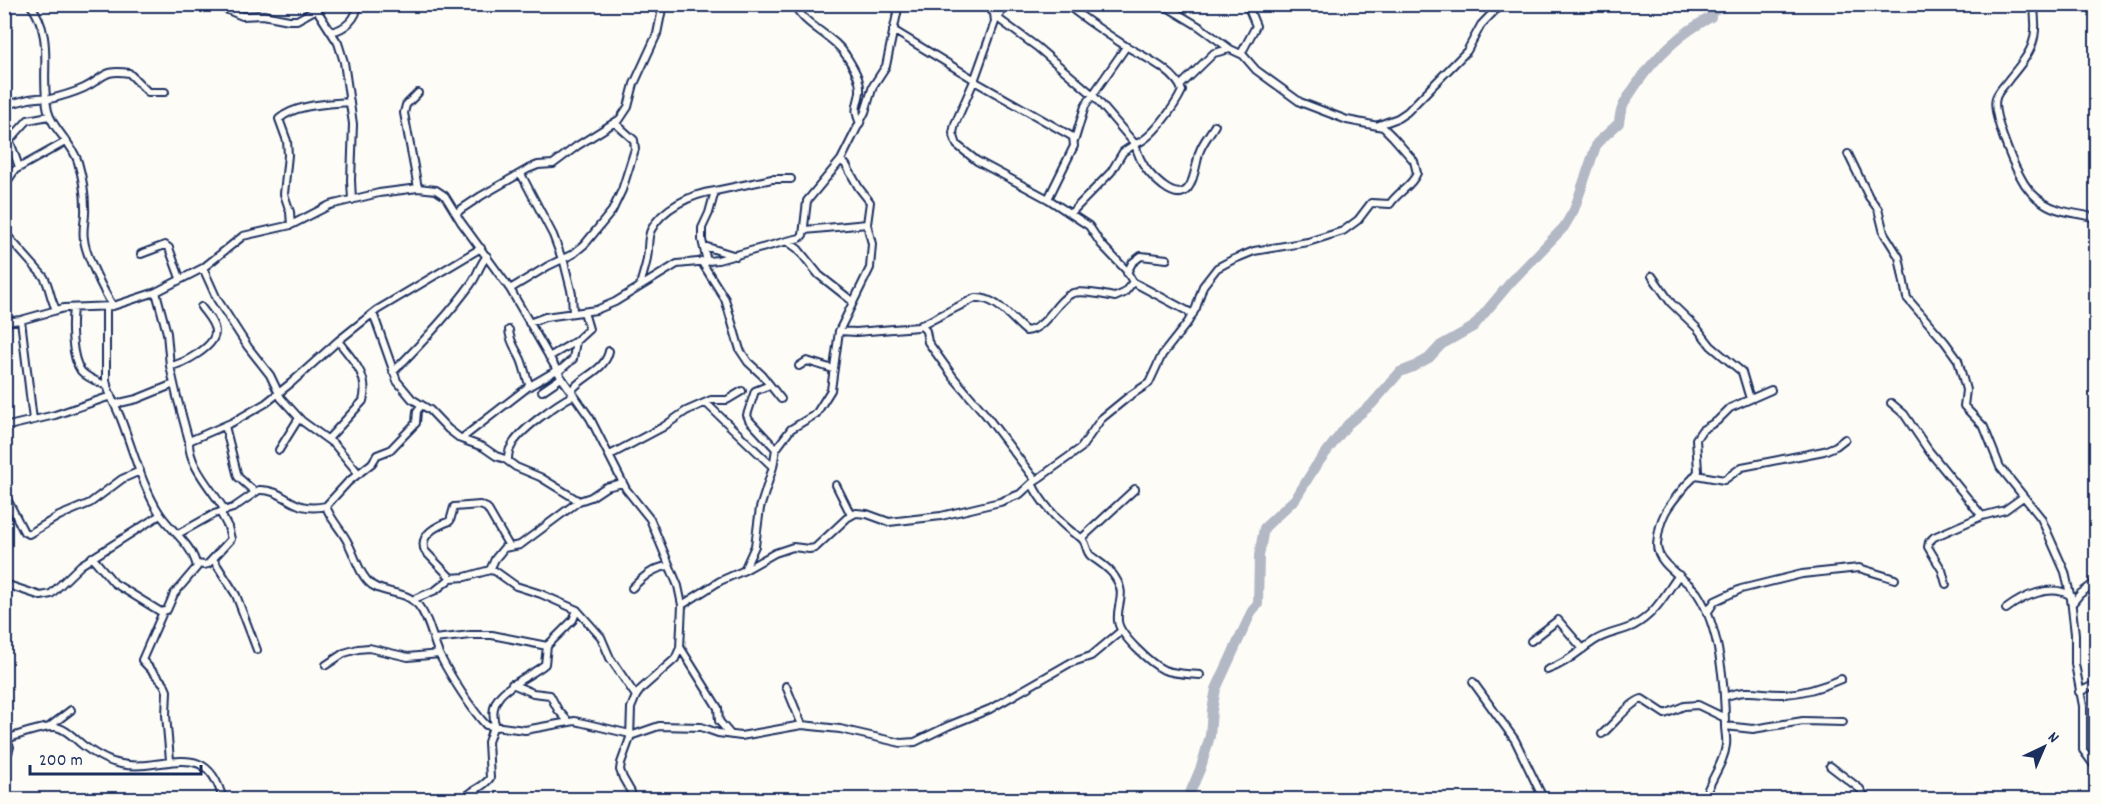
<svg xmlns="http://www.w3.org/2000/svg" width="2101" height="804" viewBox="0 0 2101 804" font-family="Dekko,sans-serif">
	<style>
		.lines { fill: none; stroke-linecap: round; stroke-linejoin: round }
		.river { stroke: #b3b8c5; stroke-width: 10 }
		.minor-casing { stroke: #1b2f5e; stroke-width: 10 }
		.minor { stroke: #fdfcf7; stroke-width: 6 }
	</style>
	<rect width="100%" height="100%" fill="#fdfcf7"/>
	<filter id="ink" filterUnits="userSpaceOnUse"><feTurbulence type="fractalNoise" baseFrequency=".0167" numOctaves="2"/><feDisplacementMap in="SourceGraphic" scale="12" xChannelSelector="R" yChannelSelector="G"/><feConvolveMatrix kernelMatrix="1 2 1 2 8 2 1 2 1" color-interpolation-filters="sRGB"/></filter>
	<g filter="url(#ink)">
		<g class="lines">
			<path class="river" d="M1187 800 1201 767 1210 736 1212 710 1216 689 1252 611 1258 604 1259 556 1264 528 1296 498 1315 467 1348 424 1371 405 1400 372 1413 367 1429 358 1441 345 1473 327 1510 283 1564 227 1574 210 1597 143 1619 123C1620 106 1627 99 1636 85 1656 56 1679 34 1711 17V13L1725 4"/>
			<g class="minor-casing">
				<path id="minor" d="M30 4C56 39 39 73 48 111 52 129 72 142 78 162 82 176 85 192 85 207 86 218 82 228 84 239 85 254 104 292 113 306
					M213 4 242 16 263 15 289 20H297L315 10
					M313 4 338 43 344 62 353 124 351 180 352 200
					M794 4C804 26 834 35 847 57 853 67 861 79 860 92 858 106 853 108 860 123
					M984 4 994 13 995 22 974 81 955 124 953 133 957 145 977 161 1048 199 1089 226 1101 244 1126 270 1133 282 1193 314
					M1162 4 1200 27 1230 49 1243 55
					M2033 4C2040 41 2031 52 2009 79 2005 85 1998 91 1996 98 1991 112 2012 162 2020 176 2025 186 2034 197 2044 203 2059 213 2079 213 2096 218
					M996 17 1037 47 1093 95 1135 144C1151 140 1175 106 1182 91 1177 71 1140 55 1124 45 1104 32 1084 19 1066 4
					M997 18 1005 4
					M4 28V39
					M893 30 975 80
					M331 32C345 29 357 19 358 4
					M974 81 1073 137 1074 146 1048 199
					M1181 85 1214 53 1230 49
					M418 93 406 105 404 113 418 188
					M46 100C59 97 73 93 84 88 105 78 102 69 129 73L148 92H165
					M6 105 29 99 46 97
					M7 105V133L19 167
					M1379 125 1398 118 1407 112 1467 51 1481 25 1501 4
					M1075 139 1085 106 1126 47
					M9 141 28 120 49 116
					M1848 154 1869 197 1878 209 1884 233 1899 257 1907 298 1945 342 1958 360 1966 390 1964 406 1984 427 2000 467 2041 518 2065 572 2071 599 2075 634V664L2083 706V750L2096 768
					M521 174 553 235 562 259
					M4 186 15 170 67 141
					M4 201V218
					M1071 213 1111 172 1123 152 1135 144C1140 163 1148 174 1163 186 1192 208 1194 173 1199 153 1202 143 1210 134 1215 125
					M457 214 460 210 481 196 528 169 538 165 553 164 577 146 620 119 628 107 634 84 657 34 663 4
					M291 225 290 212 284 194 288 155 287 141 279 119C296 104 328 104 350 102
					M805 230 867 224
					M4 232 44 277C50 287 50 299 56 309
					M787 241 800 238 803 235 807 201 841 160 865 112 873 86 886 66 899 4
					M704 246 736 256
					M141 254 165 245 169 248 180 278
					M563 258 572 294 573 313
					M701 261 725 299 740 350 748 362 762 375 781 399
					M707 262 702 240V228L709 213 715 191 772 179H791
					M203 268 217 299 248 347 270 375 281 398 302 421 335 445 359 474
					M1127 273 1132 263 1141 256 1167 259
					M1652 276 1671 303 1697 328 1711 346 1742 372 1750 399
					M640 286C642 276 646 267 647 258 649 249 647 238 651 230 662 208 692 194 715 191
					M510 289 548 266 573 254 585 244 612 211 622 190 635 149 634 140 615 123
					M156 292 167 333 170 366 177 397 189 441C188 466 213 490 225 511
					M73 308C71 324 71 357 81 371 87 378 98 382 107 386
					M373 313 397 381 412 399 430 410 448 429 461 439 483 447 496 456 505 459 516 467 540 477 579 501
					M21 320 33 420
					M4 322 21 320 64 308 113 306 156 292 203 268 243 236 291 225 330 205 379 193 418 188 436 190 445 196 461 222 510 289 561 377 590 418 626 489 650 519 678 586 682 605 680 648 675 659 641 689 636 696 631 708 630 738 621 763 620 770 623 778 631 792 632 800
					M529 323 545 317 596 310 615 302 677 264 718 260 787 241 798 249 819 275 852 301
					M921 325 926 331 928 342 954 378 985 414 1036 481
					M509 330C510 344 518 351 522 362 525 370 526 378 530 386
					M839 331 856 332 918 327 975 298C996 296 1011 319 1026 331 1047 329 1055 300 1073 293 1084 290 1104 295 1115 297L1124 293 1133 282
					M549 357 576 341
					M170 366C183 364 215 347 215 332 215 323 206 314 201 307
					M799 366 807 361 833 369
					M393 372C421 344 448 316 471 284 478 275 478 267 487 256
					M558 372 573 359 576 341 589 329 584 312
					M770 385 755 391 747 415 749 420 776 449
					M542 391 561 378
					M571 391C582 376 605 371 609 351
					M706 403 773 467
					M1891 403 1904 414 1929 451 1982 516
					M115 404 137 399 174 384
					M421 406 417 411 416 423 390 450 377 455 372 463 348 482 326 506C330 519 341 529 347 541 355 555 359 575 372 585 387 595 405 590 418 605 430 620 432 639 440 656 450 675 471 709 486 725L525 730 575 721 630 734
					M225 426 238 477 255 492
					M4 427 55 415 111 396
					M328 439 363 401C370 376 352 359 338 341
					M461 439 528 387 557 370
					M189 441 233 422 266 403 291 383 338 341 377 310 481 248
					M279 450 299 418
					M610 455 663 427 686 411 711 400H727L742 391
					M508 461C508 456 508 451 511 447 518 431 558 403 574 395
					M1696 475 1724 480 1742 467 1824 451 1836 446 1845 439
					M1032 483C1039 500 1058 521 1072 532 1076 535 1080 536 1083 540 1087 545 1086 552 1091 556 1099 562 1106 566 1112 573 1129 595 1116 601 1118 621 1119 635 1151 664 1164 670 1175 674 1188 674 1200 675
					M836 485 851 515
					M4 493 24 532 29 534 59 516 90 503 122 479 140 471
					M178 534 214 514 233 508 259 490C287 489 291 514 326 506
					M1082 538 1135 489
					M509 546 487 508 480 505 454 507 450 521C439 525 418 534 425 551L451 578 465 577 490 570 495 571 516 586 541 594 577 610 601 637 610 658 636 696
					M92 557 114 583 161 612 167 610 174 594 197 567C192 544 172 532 160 514 142 486 133 450 121 419 116 406 108 394 106 380V307
					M213 559 236 595 257 650
					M197 564 204 565 208 564 231 539 228 527 220 512
					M745 568 755 546 760 508 773 467 776 449 791 429 816 414 831 390 839 331 870 268 872 244 867 224 870 202 859 188 846 165 841 160
					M490 570 495 559 504 548 520 545 579 501 591 497 606 487 623 483
					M1946 584 1942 570 1928 547 1929 542 1934 537 1982 516 2005 510 2023 497
					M4 587 11 586 41 596 51 594 81 565 160 515
					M632 588C643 577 653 568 668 566
					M412 600 436 590 451 578
					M2072 604 2080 594 2096 582
					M682 605 720 581 745 570 775 553 793 547 809 549 815 548 847 518 856 513 867 514 889 522 941 516 1000 502 1020 494 1032 483 1081 448 1101 419 1128 397 1149 383 1162 355 1188 322 1196 308 1203 286 1217 268 1232 260 1254 251 1308 242 1343 231 1358 220 1371 203 1390 204C1398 192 1412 186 1417 173L1414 161 1393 137 1383 127 1347 120 1300 102 1256 70 1243 55 1242 52 1256 26 1247 4
					M2006 609C2023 596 2052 583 2071 596
					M163 612 142 660 164 684 167 691 166 715 170 760
					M1707 613 1715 601 1741 589 1802 574 1859 568 1895 579
					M434 639 471 635H492L547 646 573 620 577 610
					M1531 641 1558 620 1583 649
					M680 647 718 708 719 721 731 735
					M326 665 344 653 358 649 369 648 408 657 439 654
					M1547 670C1567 663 1577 652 1594 641 1606 633 1620 632 1633 626 1656 614 1665 594 1679 575
					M1473 682 1515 740 1544 800
					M512 684 533 693 550 695 558 710 568 721
					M786 686 802 725
					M2079 692 2096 684
					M1724 697C1751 687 1760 695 1785 694 1805 693 1823 687 1841 679
					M1725 726 1753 729 1803 721 1843 722
					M49 727 71 710
					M496 727C482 690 526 681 545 664L547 646
					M1602 734C1613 725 1630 702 1642 699L1665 714 1684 706 1698 705 1725 718
					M630 736 659 726 701 727 718 733 741 736 802 725 840 729 901 743 915 742 948 726 990 709 1070 663 1091 656 1121 631
					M4 740 10 747 4 765
					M5 740C14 736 44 726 54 727 65 727 76 740 84 746 95 754 108 762 121 764 163 773 207 735 223 800
					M1830 766 1860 789 1867 800
					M463 800C473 788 482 789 490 778L488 742 493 727
					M1704 800C1709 781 1724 764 1726 745 1727 739 1725 732 1725 726 1725 686 1720 627 1697 593 1686 578 1657 565 1657 545 1659 516 1668 506 1686 485 1690 481 1695 477 1698 471L1696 439 1702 430 1717 421 1730 408 1771 390"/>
			</g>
			<use href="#minor" class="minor"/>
		</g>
	</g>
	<rect width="2101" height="804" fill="none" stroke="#fdfcf7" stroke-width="24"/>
	<rect x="12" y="12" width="2077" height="780" fill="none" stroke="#1b2f5e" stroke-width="2" filter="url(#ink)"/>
	<g transform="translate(2044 747) rotate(44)" stroke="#fdfcf7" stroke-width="4.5" paint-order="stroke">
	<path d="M0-4.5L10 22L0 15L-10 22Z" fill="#1b2f5e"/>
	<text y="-9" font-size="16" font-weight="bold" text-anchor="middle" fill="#1b2f5e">N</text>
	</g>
	<path d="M30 765v9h171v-9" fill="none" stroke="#1b2f5e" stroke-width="3"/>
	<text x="39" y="765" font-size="18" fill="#1b2f5e" stroke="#fdfcf7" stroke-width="4.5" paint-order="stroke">200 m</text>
</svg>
